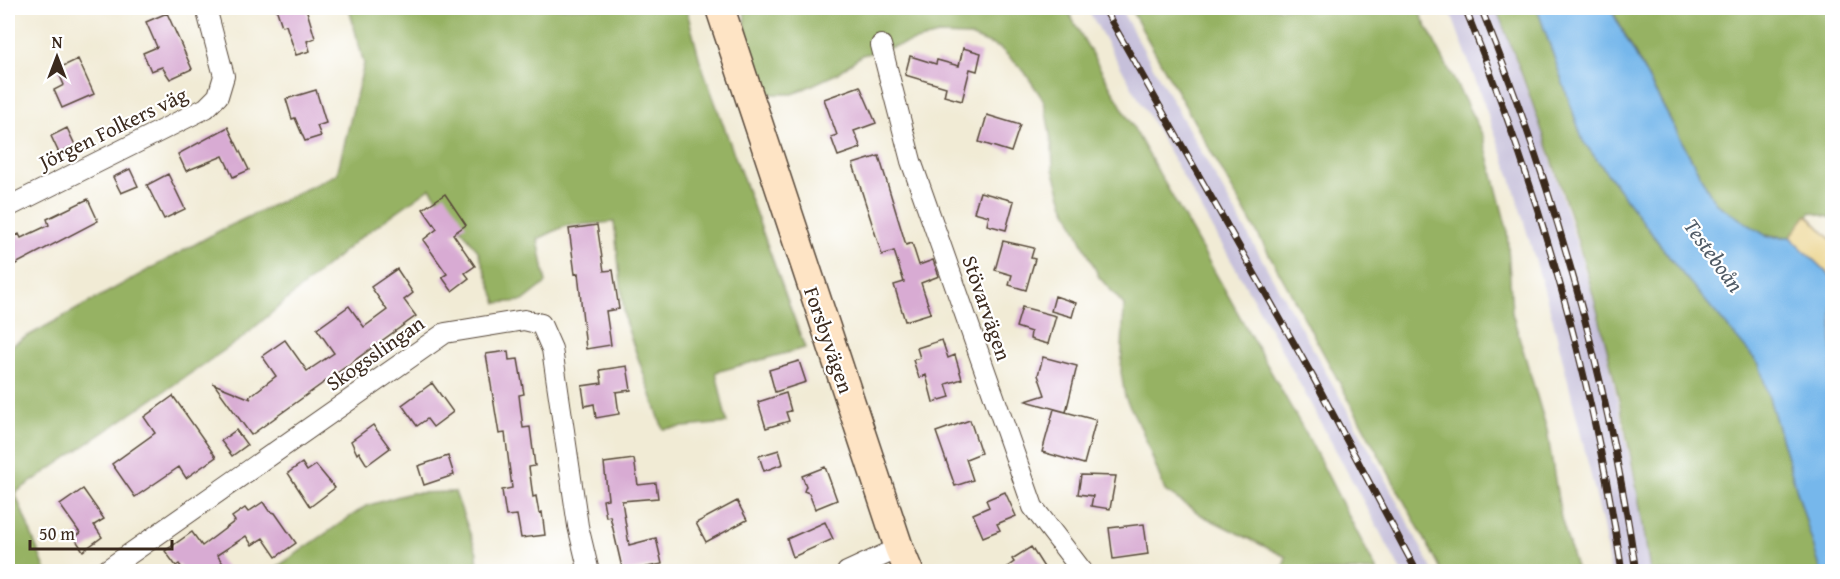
<svg xmlns="http://www.w3.org/2000/svg" width="1840" height="579" viewBox="0 0 1840 579" font-family="'Gentium Book Plus',serif">
	<style>
		.industrial { fill: #c6c0da }
		.forest { fill: #96b263; stroke: #686e40; stroke-width: 1.5 }
		.sand { fill: #eeda9e; stroke: #94825e; stroke-width: 1.5 }
		.water { fill: #76b7eb; stroke: #587084; stroke-width: 1.5 }
		.building { fill: #d8abd3 }
		.lines { fill: none; stroke-linecap: round; stroke-linejoin: round }
		.street-casing { stroke: #564739; stroke-width: 22 }
		.secondary-casing { stroke: #564739; stroke-width: 31 }
		.street { stroke: #fff; stroke-width: 20 }
		.secondary { stroke: #fee4c5; stroke-width: 28 }
		.rail-casing { stroke: #3b2a1e; stroke-width: 7 }
		.rail { stroke: #fff; stroke-width: 4.5; stroke-dasharray: 14; stroke-linecap: butt }
		.labels { text-anchor: middle; dominant-baseline: central; stroke-width: 4.5; stroke-linejoin: round; paint-order: stroke }
		.street-label { font-size: 21px; fill: #3b2a1e; stroke: #fff }
		.water-label { font-size: 22px; font-style: italic; fill: #505b66; stroke: #fff }
	</style>
	<rect width="100%" height="100%" fill="#fff"/>
	<filter id="ink" filterUnits="userSpaceOnUse"><feTurbulence type="fractalNoise" baseFrequency=".0167" numOctaves="2"/><feDisplacementMap in="SourceGraphic" scale="12" xChannelSelector="R" yChannelSelector="G"/><feConvolveMatrix kernelMatrix="1 2 1 2 8 2 1 2 1" color-interpolation-filters="sRGB"/></filter>
	<filter id="wash" filterUnits="userSpaceOnUse"><feTurbulence type="fractalNoise" baseFrequency=".008" numOctaves="4" result="noise"/><feDisplacementMap in="SourceGraphic" scale="24" xChannelSelector="R" yChannelSelector="G"/><feGaussianBlur stdDeviation="1.35" result="paint"/><feColorMatrix in="noise" values="0 0 0 0 0 0 0 0 0 0 0 0 0 0 0 0 0 1.4 0 .05"/><feComposite in="paint" operator="in"/></filter>
	<g filter="url(#wash)">
		<rect width="100%" height="100%" fill="#f1ebd5"/>
		<path class="industrial" d="M1087 8H1120L1376 461 1433 571H1401L1269 327Z
			M1449 8H1496L1542 131 1601 324 1643 522 1650 571H1610L1603 525 1553 320 1510 175Z"/>
		<path class="forest" d="M349 8H686L700 61 805 348 716 372 727 423 663 429 625 321 614 222 565 226 538 239 546 283 523 301 497 303 478 251 430 188 357 240 241 339 15 493 46 571 8 572V347L219 231 337 174 364 64Z
			M744 8H1066L1310 441 1377 571H1282L1286 557 1203 516 1165 491 1142 430 1125 397 1121 372 1124 305 1099 277 1063 202 1053 169 1052 145 1044 101 1024 71 1000 48 970 36 938 35 862 55 836 74 793 94H760L747 48Z
			M1130 8H1417L1483 136 1507 229 1512 313 1547 430 1561 518 1577 571H1442L1283 279Z
			M1496 8H1537L1583 141 1672 261 1759 364 1821 571H1650C1623 379 1569 188 1496 8Z
			M1611 8H1832V218L1811 212 1790 237 1764 235 1715 203Z
			M455 492 477 553 478 571H271L366 506 410 493Z"/>
		<path class="sand" d="M1807 215 1832 240V278L1790 237Z"/>
		<path class="water" d="M1537 8H1610L1715 203 1768 237H1790L1832 278V361L1829 387 1832 392V571H1821L1759 364 1676 266 1583 141Z"/>
		<g id="blocks">
			<path class="building" d="M276 8H306L315 38 307 41 310 51 296 55 286 25 282 26Z
				M167 13 192 69 170 79 162 67 151 71 143 53 157 47 146 22Z
				M963 48 981 53 977 71 970 69 962 101 944 96 946 87 905 75 910 56 936 64 937 60 959 66Z
				M78 59 94 94 62 108 54 90 64 85 57 69Z
				M860 86 876 123 854 131 861 148 838 156 831 137 837 135 824 99Z
				M316 90 326 123 317 126 321 136 305 141 295 118 292 119 286 99Z
				M987 115 1020 125 1011 152 979 142Z
				M228 127 249 170 233 177 223 156 186 171 178 154Z
				M67 128 75 145 59 153 51 136Z
				M879 156 906 245 912 243 919 265 933 260 939 276 921 283 931 313 905 321 894 285 904 282 894 251 882 255 853 164Z
				M130 169 138 186 121 193 113 177Z
				M168 174 185 209 164 219 147 185Z
				M980 192 1014 201 1006 230 987 225 989 216 974 212Z
				M445 194 466 225 453 234 475 266 465 273 469 278 452 291 442 277 447 274 423 240 437 229 423 209Z
				M88 199 98 221 8 268V240L19 234 21 238 49 225 47 219Z
				M597 225 604 271 613 270 619 309 606 311 611 345 586 349 578 273 575 274 569 229Z
				M1003 241 1034 248 1031 258 1035 259 1026 290 1009 285 1012 275 995 270Z
				M397 269 413 293 404 300 416 316 251 435 214 384 251 399 249 397 276 376 262 356 285 340 307 371 334 353 317 329 349 306 364 327 387 310 371 287Z
				M1055 296 1076 303 1072 317 1051 311Z
				M1022 307 1056 316 1048 344 1030 339 1031 332 1016 327Z
				M942 340 948 358 955 355 962 379 946 384 950 397 933 402 926 375 919 378 913 360 920 358 917 348Z
				M508 351 509 360 518 359 524 394 519 395 523 428 530 427 535 466 529 467 533 497 536 496 539 513 542 512 545 535 521 538 517 515 506 516 502 490 512 488 505 433 499 434 486 354Z
				M1043 357 1077 366 1066 412 1026 401 1045 395 1038 375Z
				M799 361 806 382 775 392 769 370Z
				M627 366 631 390 616 392 619 414 596 418 594 404 585 406 582 386 602 383 600 370Z
				M432 383 453 412 433 427 427 419 417 426 402 405Z
				M786 393 791 411 786 412 789 421 766 428 758 402Z
				M173 396 216 457 186 478 179 467 135 497 112 464 155 433 144 417Z
				M1054 409 1096 420 1084 464 1042 452Z
				M970 420 981 453 966 459 973 480 955 486 936 432Z
				M373 425 390 448 367 465 359 452 357 454 351 441Z
				M236 430 247 445 232 456 221 441Z
				M779 450 783 464 764 471 759 456Z
				M448 456 454 475 424 485 418 466Z
				M634 459 638 485 656 483 658 498 622 501 629 545 656 538 662 564 623 572 610 516 606 517 603 500 608 499 604 463Z
				M302 463 307 471 316 465 335 488 310 507 288 473Z
				M825 467 837 500 815 509 809 493 804 491 806 486 802 476Z
				M1081 475 1116 476 1110 509 1091 506 1093 496 1078 494Z
				M83 489 104 519 94 525 102 537 83 551 74 537 80 533 60 505Z
				M1005 492 1016 516 997 524 1000 530 983 537 973 514 989 507 986 500Z
				M737 501 747 520 706 542 696 523Z
				M263 502 269 511 275 513 296 543 276 557 263 538 252 545 246 536 217 555 229 572H185L179 564 176 566 165 551 192 532 202 546 235 521 232 517 245 508 248 512Z
				M825 522 833 539 793 557 787 539Z
				M1144 524 1148 554 1113 559 1109 528Z
				M1031 547 1047 572H1000L1014 562 1012 559Z"/>
		</g>
	</g>
	<g filter="url(#ink)">
		<use href="#blocks" fill-opacity="0" stroke="#564739" stroke-width="1.5"/>
		<g class="lines">
			<g class="street-casing">
				<path id="street" d="M881 45 911 161 1033 507 1083 572
					M8 207 206 108 218 96 224 76 206 8
					M104 572 445 333 524 320 541 324 552 349 578 526 589 572
					M847 572 899 548"/>
			</g>
			<g class="secondary-casing">
				<path id="secondary" d="M720 8 899 548 909 572"/>
			</g>
			<use href="#street" class="street"/>
			<use href="#secondary" class="secondary"/>
			<g class="rail-casing">
				<path id="rail" d="M1104 8 1313 377 1417 572
					M1465 8C1538 188 1593 378 1622 572
					M1481 8C1554 188 1608 379 1636 572"/>
			</g>
			<use href="#rail" class="rail"/>
		</g>
	</g>
	<g class="labels">
		<g class="street-label">
			<text transform="translate(113 128) rotate(-26)">Jörgen Folkers väg</text>
			<text transform="translate(987 308) rotate(71)">Stövarvägen</text>
			<text transform="translate(829 340) rotate(71)">Forsbyvägen</text>
			<text transform="translate(375 353) rotate(-35)">Skogsslingan</text>
		</g>
		<g class="water-label">
			<text transform="translate(1714 255) rotate(54)">Testeboån</text>
		</g>
	</g>
	<rect width="1840" height="579" fill="none" stroke="#fff" stroke-width="30"/>
	<g transform="translate(57 57)" stroke="#ffffff" stroke-width="4.5" paint-order="stroke">
	<path d="M0-4.5L10 22L0 15L-10 22Z" fill="#3b2a1e"/>
	<text y="-9" font-size="16" font-weight="bold" text-anchor="middle" fill="#3b2a1e">N</text>
	</g>
	<path d="M30 540v9h142v-9" fill="none" stroke="#3b2a1e" stroke-width="3"/>
	<text x="39" y="540" font-size="18" fill="#3b2a1e" stroke="#ffffff" stroke-width="4.5" paint-order="stroke">50 m</text>
</svg>
